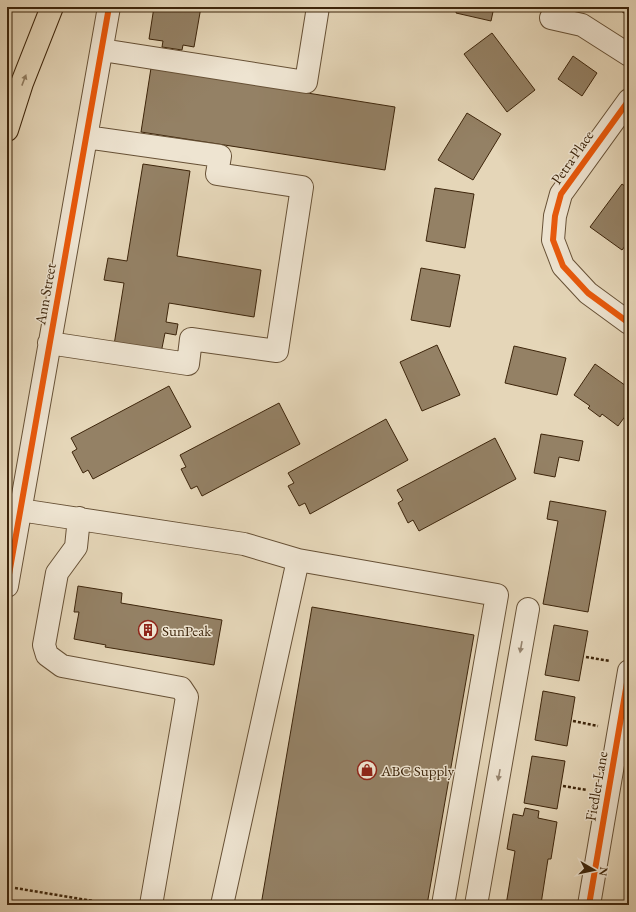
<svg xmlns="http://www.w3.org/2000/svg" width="636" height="912" viewBox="0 0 636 912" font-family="'EB Garamond',serif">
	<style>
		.building { fill: #948165; stroke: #3d250b }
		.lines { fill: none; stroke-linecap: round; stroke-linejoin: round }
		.minor-casing { stroke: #675136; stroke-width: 24 }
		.highway-casing { stroke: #3d250b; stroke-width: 24 }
		.path { stroke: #3d250b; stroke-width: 2.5; stroke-dasharray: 3 2; stroke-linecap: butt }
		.minor { stroke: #eee4d1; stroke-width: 22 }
		.highway { stroke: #e5d6b8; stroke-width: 22 }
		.cycleway-casing { stroke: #eee4d1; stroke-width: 8 }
		.cycleway { stroke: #e8590c; stroke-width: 6 }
		.oneway { fill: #917e62 }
		.oneway2 { fill: #96846e }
		.labels { text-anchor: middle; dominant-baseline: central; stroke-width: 3; stroke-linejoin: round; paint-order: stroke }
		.street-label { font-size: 15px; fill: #3d250b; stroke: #eee4d1 }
		.poi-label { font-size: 15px; fill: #3d250b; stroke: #eee4d1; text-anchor: start }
	</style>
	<rect width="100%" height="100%" fill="#e5d6b8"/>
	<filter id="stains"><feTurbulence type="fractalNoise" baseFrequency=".005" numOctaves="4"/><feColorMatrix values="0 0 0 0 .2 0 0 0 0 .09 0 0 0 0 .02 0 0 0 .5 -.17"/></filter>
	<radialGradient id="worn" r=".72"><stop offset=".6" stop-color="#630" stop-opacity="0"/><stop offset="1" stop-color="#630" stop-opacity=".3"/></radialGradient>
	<path class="building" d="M154 7H201L194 47 183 45 182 50 162 47 163 41 149 39Z
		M457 7H494L491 21 456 13Z
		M616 7H629V17Z
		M492 33 535 90 507 112 464 54Z
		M573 56 597 73 582 96 558 79Z
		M151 68 395 107 385 170 141 132Z
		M467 113 501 134 473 180 438 160Z
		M143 164 190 171 177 256 261 270 254 317 169 303 166 322 178 324 176 335 165 333 161 353 114 345 124 283 104 280 108 258 127 261Z
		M622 184 629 189V241L622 250 590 227Z
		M435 188 474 194 465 248 426 241Z
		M421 268 460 275 450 327 411 320Z
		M437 345 460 395 422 411 400 362Z
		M514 346 566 358 557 395 505 383Z
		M595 364 629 388V411L618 426 602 414 600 417 588 408 590 406 574 395Z
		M169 386 191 427 93 479 88 470 83 473 72 452 77 449 71 438Z
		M279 403 300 444 202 496 197 486 191 489 181 469 186 467 180 455Z
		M386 419 408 460 310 514 305 503 299 506 288 486 294 483 288 473Z
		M541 434 583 441 579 461 559 457 555 477 534 473Z
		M495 438 516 479 419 531 413 520 408 523 398 503 403 500 397 490Z
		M550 501 606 511 588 612 543 604 558 521 547 519Z
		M78 586 122 593 121 603 222 620 214 665 105 647 106 645 74 639 79 612H74Z
		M312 607 474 635 427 905H261Z
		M554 625 588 631 579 681 545 675Z
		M543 691 575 697 567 746 535 740Z
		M532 756 565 761 557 809 524 803Z
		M525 808 539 811 538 818 557 822 551 859H548L541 904 542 905H506L515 851 507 849 513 814 523 816Z"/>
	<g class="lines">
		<g class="minor-casing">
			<path id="minor" d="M551 18 582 25 629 55
				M102 50 306 82 318 7
				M629 100 561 194 555 216 553 240 563 266 588 293 629 323
				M49 343 188 364 191 339 277 351 302 187 217 174 220 156 86 137
				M20 510 244 544 298 560
				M79 518 76 547 57 573 44 645 47 655 62 666 181 688 187 697 151 905
				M7 586 109 7
				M222 905 298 560 497 595 443 905
				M476 905 528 609
				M589 905 629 671"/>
		</g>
		<g class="highway-casing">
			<path id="highway" d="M7 130 22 83 52 7"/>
		</g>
		<path class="path" d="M586 657 610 661
			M573 721 598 726
			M563 786 587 790
			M15 888 117 905"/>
		<use href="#minor" class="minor"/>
		<use href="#highway" class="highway"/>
		<g class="cycleway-casing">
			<path id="cycleway" d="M629 100 561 194 555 216 553 240 563 266 588 293 629 323
				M7 586 109 7
				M589 905 629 671"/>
		</g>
		<use href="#cycleway" class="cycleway"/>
	</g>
	<defs><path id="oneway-solid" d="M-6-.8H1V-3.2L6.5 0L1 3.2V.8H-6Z"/></defs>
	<use class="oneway" href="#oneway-solid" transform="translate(24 80) rotate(-69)"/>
	<g class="oneway2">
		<use href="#oneway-solid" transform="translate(521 647) rotate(100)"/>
		<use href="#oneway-solid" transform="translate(499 775) rotate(100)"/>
	</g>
	<defs>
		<g id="building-ring" transform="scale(1)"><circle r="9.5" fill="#eee4d1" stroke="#8f2418" stroke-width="1.5"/><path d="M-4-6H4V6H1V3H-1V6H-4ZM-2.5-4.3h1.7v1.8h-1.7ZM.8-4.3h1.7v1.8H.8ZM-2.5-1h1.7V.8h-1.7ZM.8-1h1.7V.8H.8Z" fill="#8f2418"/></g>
		<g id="shop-ring" transform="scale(1)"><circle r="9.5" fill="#eee4d1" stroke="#8f2418" stroke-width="1.5"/><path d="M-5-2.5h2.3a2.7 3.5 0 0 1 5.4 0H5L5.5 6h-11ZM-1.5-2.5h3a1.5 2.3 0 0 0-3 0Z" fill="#8f2418"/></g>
	</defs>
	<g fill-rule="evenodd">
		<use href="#building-ring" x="148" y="630"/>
		<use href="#shop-ring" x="367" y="770"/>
	</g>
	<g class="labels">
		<g class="street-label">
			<text transform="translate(572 157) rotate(-55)">Petra Place</text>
			<text transform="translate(45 294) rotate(-80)">Ann Street</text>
			<text transform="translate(596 786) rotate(-80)">Fiedler Lane</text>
		</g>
		<g class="poi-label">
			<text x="162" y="630">SunPeak</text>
			<text x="381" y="770">ABC Supply</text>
		</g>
	</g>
	<rect width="636" height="912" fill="none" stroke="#e5d6b8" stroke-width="24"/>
	<rect x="8" y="8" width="620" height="896" fill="none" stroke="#3d250b" stroke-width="2"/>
	<rect x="12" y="12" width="612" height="888" fill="none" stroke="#3d250b"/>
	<g transform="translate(594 870) rotate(99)" stroke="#eee4d1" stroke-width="3" paint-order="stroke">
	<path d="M0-3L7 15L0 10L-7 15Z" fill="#3d250b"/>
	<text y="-6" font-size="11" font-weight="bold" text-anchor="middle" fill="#3d250b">N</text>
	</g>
	<rect width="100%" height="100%" filter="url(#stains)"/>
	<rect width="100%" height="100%" fill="url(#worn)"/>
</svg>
